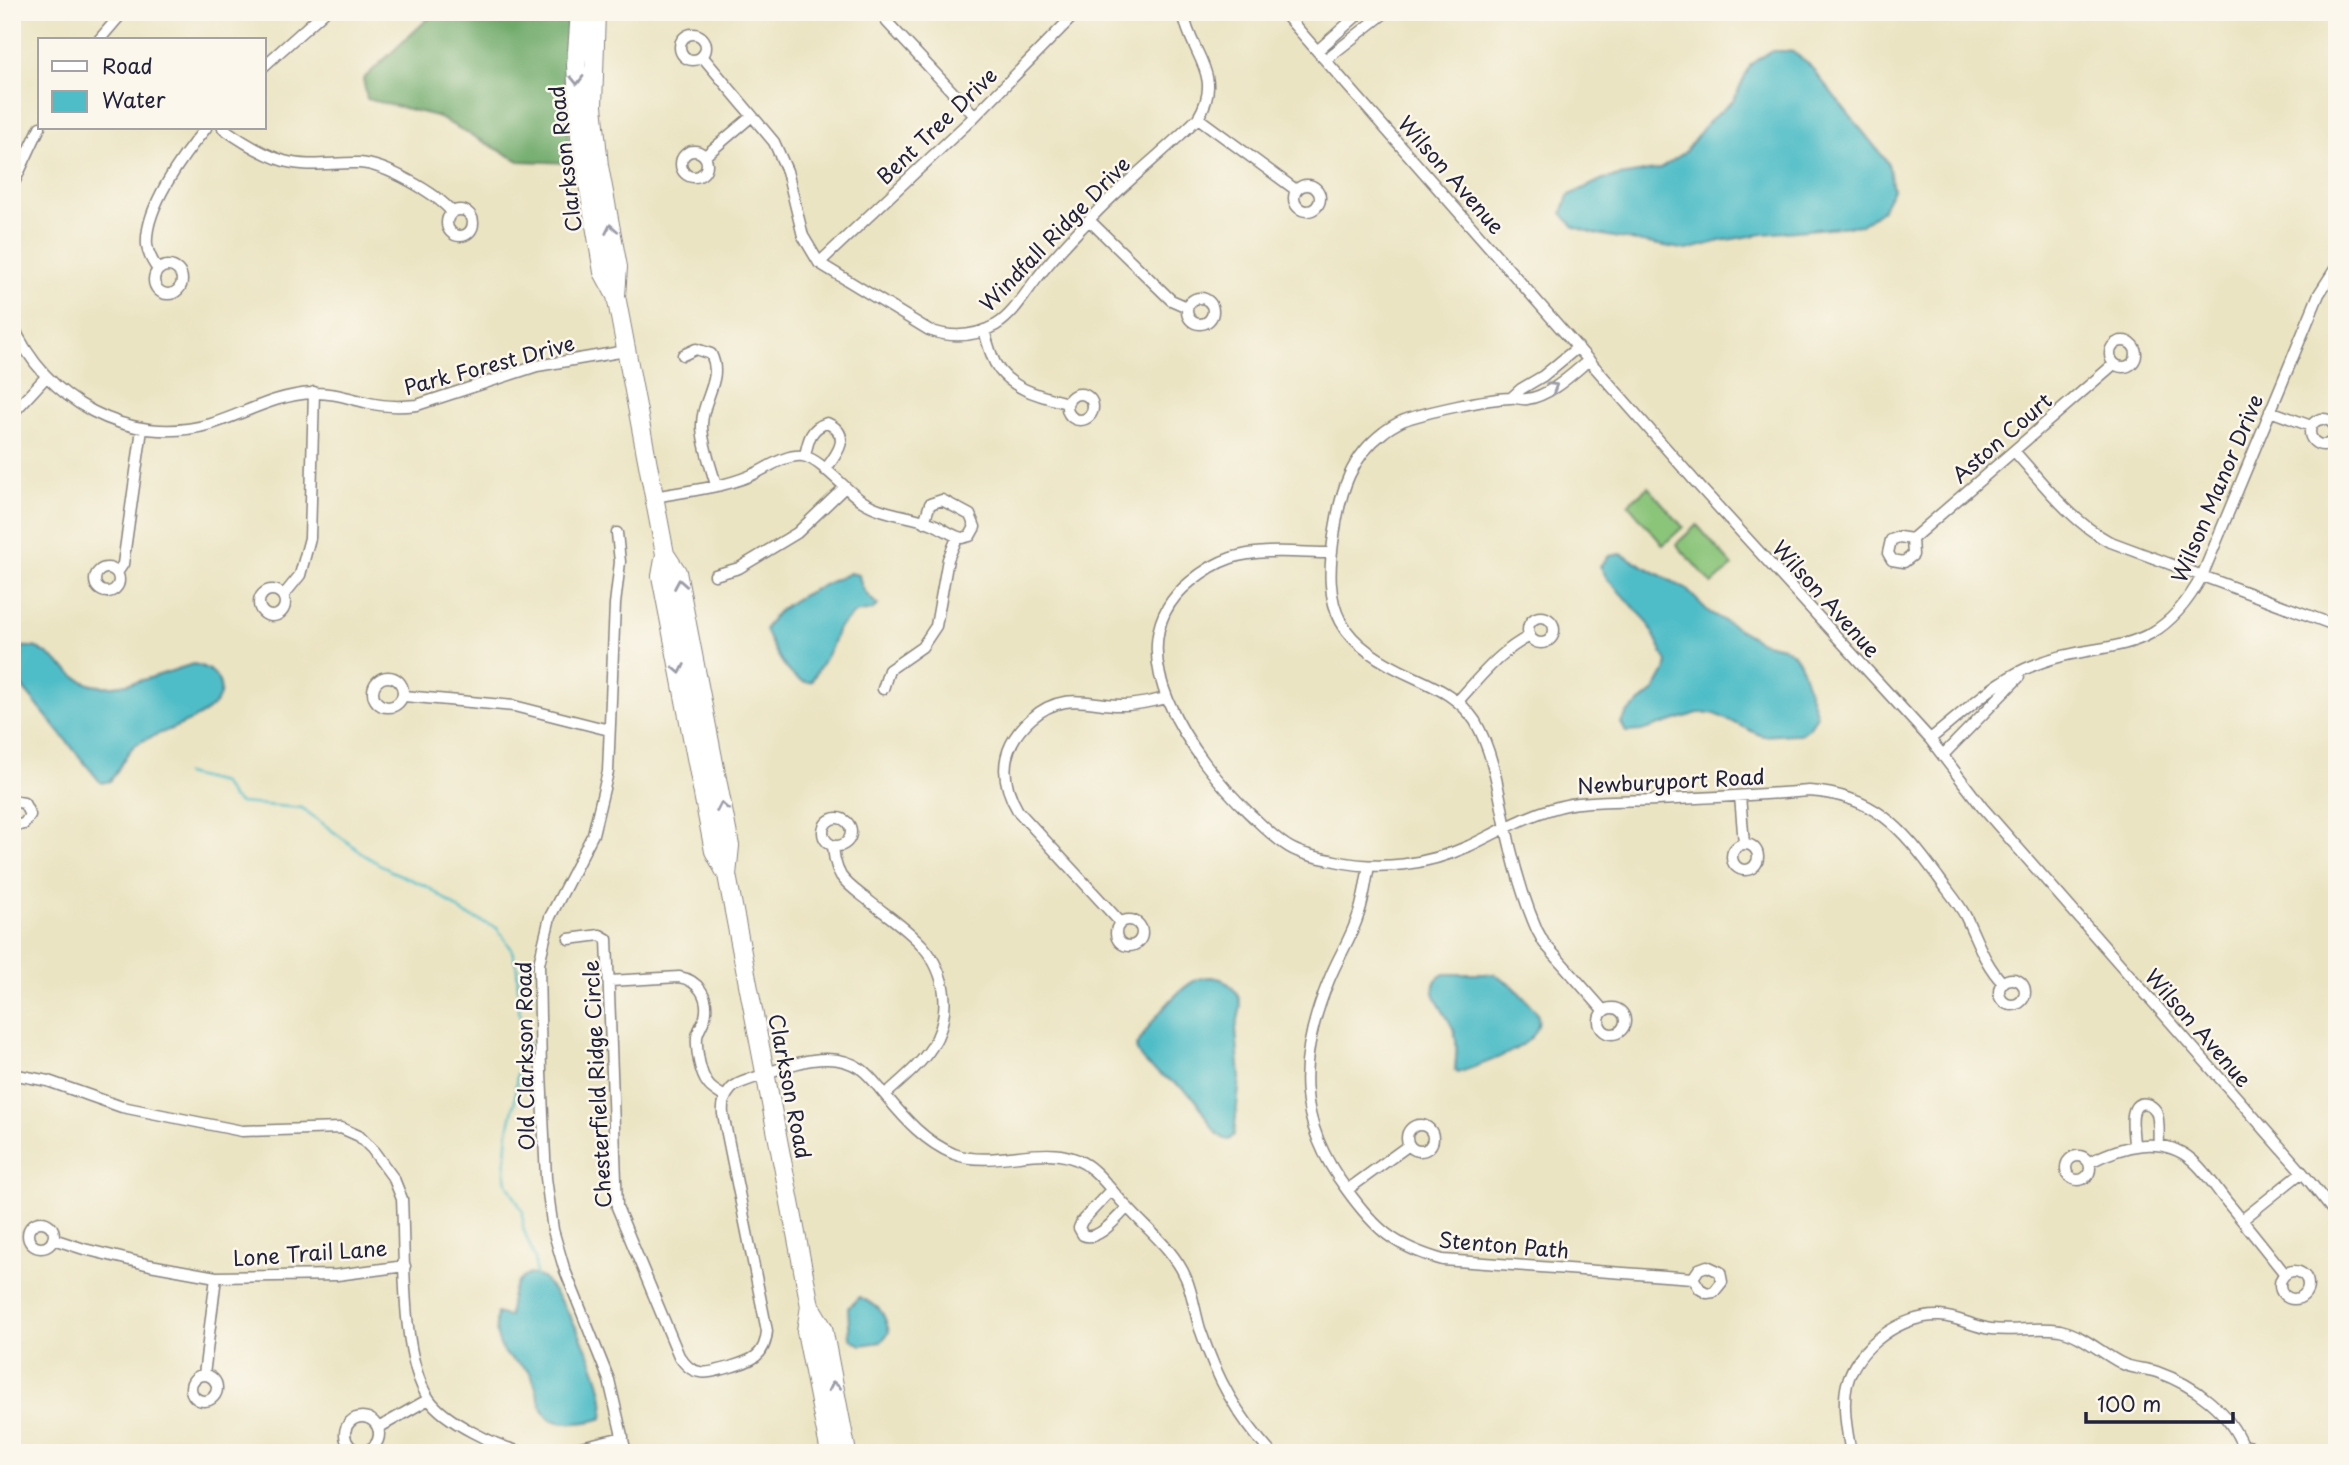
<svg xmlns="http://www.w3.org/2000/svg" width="2349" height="1465" viewBox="0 0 2349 1465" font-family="'Playpen Sans',sans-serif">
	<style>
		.green { fill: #8bc57a; stroke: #56745a; stroke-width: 2 }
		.forest { fill: #70aa6a; stroke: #496652; stroke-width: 2 }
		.water { fill: #4fbdc7; stroke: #387081; stroke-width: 2 }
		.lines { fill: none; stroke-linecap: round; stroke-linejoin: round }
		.stream { stroke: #4fbdc7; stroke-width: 2.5 }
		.minor-casing { stroke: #86837f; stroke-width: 13 }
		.primary-casing { stroke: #86837f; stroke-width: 20 }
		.minor { stroke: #fff; stroke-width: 10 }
		.primary { stroke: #fff; stroke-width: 18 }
		.oneway { stroke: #9c9ca7 }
		.labels { text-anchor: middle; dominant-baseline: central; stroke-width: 5; stroke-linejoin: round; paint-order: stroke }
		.street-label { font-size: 21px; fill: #22223b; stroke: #fbf7ec }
	</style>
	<rect width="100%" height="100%" fill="#fbf7ec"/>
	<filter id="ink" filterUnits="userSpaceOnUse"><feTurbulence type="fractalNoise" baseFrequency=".0143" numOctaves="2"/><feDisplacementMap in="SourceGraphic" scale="14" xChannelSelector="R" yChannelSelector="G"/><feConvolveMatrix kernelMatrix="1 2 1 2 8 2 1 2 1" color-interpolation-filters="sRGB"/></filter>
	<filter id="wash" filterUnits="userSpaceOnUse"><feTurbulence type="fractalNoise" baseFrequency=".00686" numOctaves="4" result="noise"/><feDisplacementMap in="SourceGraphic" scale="28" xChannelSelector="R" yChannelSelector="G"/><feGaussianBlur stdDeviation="1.57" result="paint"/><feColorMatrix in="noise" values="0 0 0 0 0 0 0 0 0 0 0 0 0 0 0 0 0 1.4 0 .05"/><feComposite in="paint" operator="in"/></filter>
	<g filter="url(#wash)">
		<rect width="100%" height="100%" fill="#ebe4c3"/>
		<path class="green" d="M1648 487 1683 527 1663 545 1628 504Z
			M1697 525 1733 566 1712 584 1676 544Z"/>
		<path class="forest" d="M435 12H568L564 77 570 163 519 161 436 116 367 99 363 79Z"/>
		<path class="water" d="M1771 51H1791L1807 62 1888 163 1893 189 1882 210 1861 225 1763 234 1720 241 1687 250 1597 234 1574 227 1562 213 1568 196 1603 179 1660 169 1685 152 1708 122 1734 100 1751 64Z
			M1621 554 1686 589 1709 612 1761 642 1783 647 1794 654 1800 663 1817 716 1809 728 1800 734H1793L1762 736 1713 713H1698L1641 731 1626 732 1621 723 1628 712 1654 691 1665 671 1667 662 1647 621 1608 580 1600 566 1609 556Z
			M850 573 859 575C861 589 867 596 878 605L872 610 855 613 838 628 831 648 811 682C791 686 772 646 765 630 776 602 825 585 850 573Z
			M15 647C22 647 31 646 37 648 55 656 68 675 87 683 114 695 167 671 194 664 203 666 212 669 217 678 240 716 149 732 134 746 124 755 119 771 110 781L101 783 15 678 12 664Z
			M1444 974H1494L1514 987 1536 1011C1553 1045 1480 1064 1458 1073L1455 1070C1456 1057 1458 1043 1454 1031 1448 1013 1418 987 1444 974Z
			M1212 977 1221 979 1230 985 1238 995 1241 1006 1236 1029 1240 1078 1234 1135 1229 1140C1212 1138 1205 1110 1194 1098 1177 1079 1145 1073 1136 1048 1146 1027 1175 991 1196 980 1200 978 1207 977 1212 977Z
			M530 1274 543 1278C568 1307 609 1380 603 1418 588 1423 565 1426 550 1419 536 1406 539 1387 530 1373 526 1367 517 1363 511 1359 497 1349 494 1329 497 1313L509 1317C510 1300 511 1281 530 1274Z
			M859 1297C879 1306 884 1310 889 1332L881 1342 861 1345 850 1338 848 1308Z"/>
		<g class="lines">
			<path class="stream" d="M185 774 222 783 232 798 240 803 302 808 366 856 389 870 428 887 465 914 497 928 511 948 517 967 519 1010 529 1048 520 1064 517 1074 515 1099 508 1131 505 1170 507 1183 523 1212V1228L535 1259 536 1276"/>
		</g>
	</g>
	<g filter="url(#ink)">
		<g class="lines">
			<g class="minor-casing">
				<path id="minor" d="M882 12 887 22 975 116
					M1283 12 1700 487 1930 739 1982 807 2302 1172 2337 1216
					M680 47a13 13 0 1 1 26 0a13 13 0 1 1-26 0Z
					M99 40 123 12
					M1317 51 1361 12
					M702 56 774 142 787 171 803 236 819 263 929 330C951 338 974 337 996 325 1014 314 1025 293 1038 277 1053 257 1071 239 1088 221 1122 184 1162 154 1198 118 1225 74 1190 55 1183 12
					M1325 60 1386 12
					M264 66 324 12
					M1198 118 1296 190
					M223 128C241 141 262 154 284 161 309 168 334 162 359 163 385 164 436 193 452 212
					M681 164a13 13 0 1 1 26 0a13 13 0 1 1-26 0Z
					M705 156 752 116
					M1294 198a13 13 0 1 1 26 0a13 13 0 1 1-26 0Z
					M12 187 40 127
					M447 223a13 13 0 1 1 26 0a13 13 0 1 1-26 0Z
					M1089 220 1171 300 1187 307
					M819 263 975 116 1077 12
					M154 280a14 14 0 1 1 28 0a14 14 0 1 1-28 0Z
					M158 270C153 262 148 255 147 245 144 209 183 155 206 128
					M1187 311a13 13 0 1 1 26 0a13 13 0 1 1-26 0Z
					M12 323C44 400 129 448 211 424 246 413 275 395 312 393 332 392 351 399 369 403 386 407 400 407 417 405L537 366 626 351
					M984 330C987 341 990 353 995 363 1009 389 1040 396 1067 403
					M2110 354a13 13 0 1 1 26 0a13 13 0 1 1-26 0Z
					M683 355 696 349 711 354C724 380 701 399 702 427 703 446 711 467 716 485
					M1589 360C1572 374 1550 396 1527 399 1521 400 1516 397 1511 398 1490 398 1421 413 1402 421 1396 424 1389 428 1384 432 1351 457 1341 490 1335 529 1321 613 1338 643 1416 678 1440 689 1460 699 1475 721 1493 752 1498 788 1505 823 1512 858 1522 896 1537 930L1544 943 1604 1011
					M1067 407a13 13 0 1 1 26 0a13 13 0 1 1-26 0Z
					M1511 398 1521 389 1543 376 1578 347
					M2270 411 2311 426
					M12 414 46 377
					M2310 432a13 13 0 1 1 26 0a13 13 0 1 1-26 0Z
					M2014 451C2043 483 2070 520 2108 541L2337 626
					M805 456C808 441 810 428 827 423 853 435 837 454 825 470
					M655 497C689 490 727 488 758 472 772 465 787 454 803 456 822 460 845 490 862 501 884 515 910 515 933 524 943 528 952 536 962 538L970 536 975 527 970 515 942 500 930 504 924 522
					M617 533 620 562 615 604 608 772 593 834 550 917 544 942 539 964 541 1073 546 1178 553 1230 564 1268 609 1380 626 1453
					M1899 537 1912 539 1913 555 1904 562 1892 560 1888 553 1891 540Z
					M1912 539 2114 364
					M1331 553C1299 553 1262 548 1231 558 1216 563 1202 572 1190 582 1109 647 1195 761 1249 813 1262 825 1274 838 1289 847 1302 855 1321 858 1335 861 1380 871 1427 865 1469 846 1502 830 1534 811 1571 804 1599 800 1628 801 1656 800 1707 798 1758 795 1809 791 1874 795 1902 828 1938 877 1947 890 1959 903 1966 917 1977 940 1985 965 2003 983
					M95 580a12 12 0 1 1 24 0a12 12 0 1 1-24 0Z
					M117 573 123 564 142 429
					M715 575 739 568 797 533 844 488
					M259 603a13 13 0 1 1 26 0a13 13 0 1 1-26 0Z
					M283 596 300 575 310 538 314 392
					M1528 630a13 13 0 1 1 26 0a13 13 0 1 1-26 0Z
					M373 692a15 15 0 1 1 30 0a15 15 0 1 1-30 0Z
					M883 689 889 670 922 647 936 626 948 559 957 538
					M404 696 514 706 609 730
					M1458 701C1480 677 1500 651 1530 636
					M1930 739C1960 716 1990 685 2025 669 2102 634 2152 668 2202 576L2319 294 2337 266
					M1943 755 2019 677
					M1740 796 1744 844
					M12 801 24 803 30 815 24 824 12 826
					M823 832a14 14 0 1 1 28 0a14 14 0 1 1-28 0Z
					M1732 857a13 13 0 1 1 26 0a13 13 0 1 1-26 0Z
					M833 845C834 856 835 866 841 876 848 886 859 893 869 901 903 928 938 947 944 993 949 1043 918 1065 885 1095
					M1369 866C1366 881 1364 898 1359 913 1352 937 1338 957 1329 980 1297 1058 1295 1121 1347 1190 1376 1230 1394 1246 1443 1260L1693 1278
					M1116 933a13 13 0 1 1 26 0a13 13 0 1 1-26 0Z
					M1121 923 1018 811C998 777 1001 746 1031 719 1041 710 1052 704 1065 702 1083 699 1100 705 1119 705 1135 706 1151 701 1167 698
					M569 939 600 935 607 939 617 1207 679 1356C684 1363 690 1371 700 1372 708 1374 718 1370 727 1368 750 1361 765 1358 767 1331L723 1114C722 1104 724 1097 731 1089 736 1083 746 1081 754 1078 786 1066 830 1047 861 1069 871 1076 878 1087 886 1096 905 1119 925 1142 954 1154 999 1171 1054 1135 1093 1170 1106 1181 1116 1197 1129 1209 1149 1231 1174 1250 1186 1278 1193 1295 1195 1313 1200 1329 1217 1379 1236 1414 1271 1453
					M1999 992a13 13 0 1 1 26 0a13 13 0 1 1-26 0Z
					M610 981 679 977C698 980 710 997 705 1017 703 1024 698 1030 697 1037 696 1050 700 1074 708 1084 712 1090 719 1093 725 1097
					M1599 1021a13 13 0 1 1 26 0a13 13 0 1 1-26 0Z
					M12 1074 48 1081 122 1107 242 1131 341 1128 359 1136 372 1149 394 1179 402 1199C405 1252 400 1357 429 1399 445 1422 498 1447 525 1453
					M1407 1138a13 13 0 1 1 26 0a13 13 0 1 1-26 0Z
					M2134 1145C2134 1134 2126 1099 2147 1104 2151 1105 2154 1108 2156 1111 2160 1120 2158 1135 2159 1145
					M2066 1168a12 12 0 1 1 24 0a12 12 0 1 1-24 0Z
					M2090 1162C2122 1146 2161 1134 2192 1160 2206 1172 2216 1188 2227 1202 2247 1226 2266 1250 2285 1274
					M1111 1190 1082 1221 1079 1228 1083 1235C1098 1242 1116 1218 1127 1208
					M1347 1190 1409 1145
					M2242 1220 2302 1172
					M28 1235a13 13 0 1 1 26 0a13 13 0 1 1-26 0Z
					M53 1239 84 1249 150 1265 216 1277 337 1275 405 1266
					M1707 1266 1720 1272 1722 1282 1714 1292 1707 1293 1700 1289 1693 1278 1699 1269Z
					M2280 1285a14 14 0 1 1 28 0a14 14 0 1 1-28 0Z
					M191 1388a13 13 0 1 1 26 0a13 13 0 1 1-26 0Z
					M204 1375 216 1277
					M345 1434a17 17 0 1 1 34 0a17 17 0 1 1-34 0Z
					M378 1428 429 1399
					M555 1453 623 1437
					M1851 1453C1847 1432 1842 1405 1847 1384 1856 1347 1902 1314 1940 1316 1958 1317 1974 1327 1991 1329 2014 1332 2037 1326 2060 1330 2083 1335 2101 1353 2121 1363 2132 1369 2145 1368 2157 1372 2194 1385 2229 1411 2243 1447
					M2236 1453 2247 1446 2255 1448 2259 1453"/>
			</g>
			<g class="primary-casing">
				<path id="primary" d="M580 12 576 65 580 137 603 272 616 296
					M596 12 593 106 599 166 618 267 616 296 665 554 661 576 714 851 727 875
					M665 554 677 572 730 846 727 875 810 1306 806 1331 830 1453
					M810 1306 823 1328 847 1453"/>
			</g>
			<use href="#minor" class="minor"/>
			<use href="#primary" class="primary"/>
		</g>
		<defs><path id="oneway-chevron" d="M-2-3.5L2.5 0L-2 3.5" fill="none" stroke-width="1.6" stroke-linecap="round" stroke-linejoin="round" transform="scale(1.75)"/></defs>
		<g class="oneway">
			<use href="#oneway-chevron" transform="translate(577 80) rotate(89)"/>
			<use href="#oneway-chevron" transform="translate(611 229) rotate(-101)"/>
			<use href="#oneway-chevron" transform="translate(1553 387) rotate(-32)"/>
			<use href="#oneway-chevron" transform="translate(680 584) rotate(-100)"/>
			<use href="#oneway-chevron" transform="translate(679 669) rotate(79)"/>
			<use href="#oneway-chevron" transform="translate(722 807) rotate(-101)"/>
			<use href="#oneway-chevron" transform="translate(834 1386) rotate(-101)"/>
		</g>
	</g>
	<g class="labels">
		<g class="street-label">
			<text transform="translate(936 125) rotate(-44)">Bent Tree Drive</text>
			<text transform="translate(564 159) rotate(-97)">Clarkson Road</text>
			<text transform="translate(1452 174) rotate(49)">Wilson Avenue</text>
			<text transform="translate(1054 233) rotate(-46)">Windfall Ridge Drive</text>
			<text transform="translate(489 364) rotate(-15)">Park Forest Drive</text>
			<text transform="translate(2001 437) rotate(-41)">Aston Court</text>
			<text transform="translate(2216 488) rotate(-67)">Wilson Manor Drive</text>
			<text transform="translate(1827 598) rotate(48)">Wilson Avenue</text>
			<text transform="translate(1671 780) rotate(-3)">Newburyport Road</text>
			<text transform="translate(2199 1027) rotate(49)">Wilson Avenue</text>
			<text transform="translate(524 1056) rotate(-91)">Old Clarkson Road</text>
			<text transform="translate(596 1084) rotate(-93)">Chesterfield Ridge Circle</text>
			<text transform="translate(791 1086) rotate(79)">Clarkson Road</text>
			<text transform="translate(1504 1244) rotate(5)">Stenton Path</text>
			<text transform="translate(310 1252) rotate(-4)">Lone Trail Lane</text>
		</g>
	</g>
	<rect width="2349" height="1465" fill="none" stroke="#fbf7ec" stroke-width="42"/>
	<rect x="38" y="38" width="228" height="91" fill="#fbf7ec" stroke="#a4a2a5" stroke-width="2"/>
	<rect x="52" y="61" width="35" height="10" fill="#ffffff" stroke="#a4a2a5" stroke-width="2"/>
	<text x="102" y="74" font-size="21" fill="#22223b">Road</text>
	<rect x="52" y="91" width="35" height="21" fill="#4fbdc7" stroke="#a4a2a5" stroke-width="2"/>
	<text x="102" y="108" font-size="21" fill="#22223b">Water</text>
	<path d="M2086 1412v10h147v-10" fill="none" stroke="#22223b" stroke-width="3.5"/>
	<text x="2097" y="1412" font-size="21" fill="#22223b" stroke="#fbf7ec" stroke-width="5" paint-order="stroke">100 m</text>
</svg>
